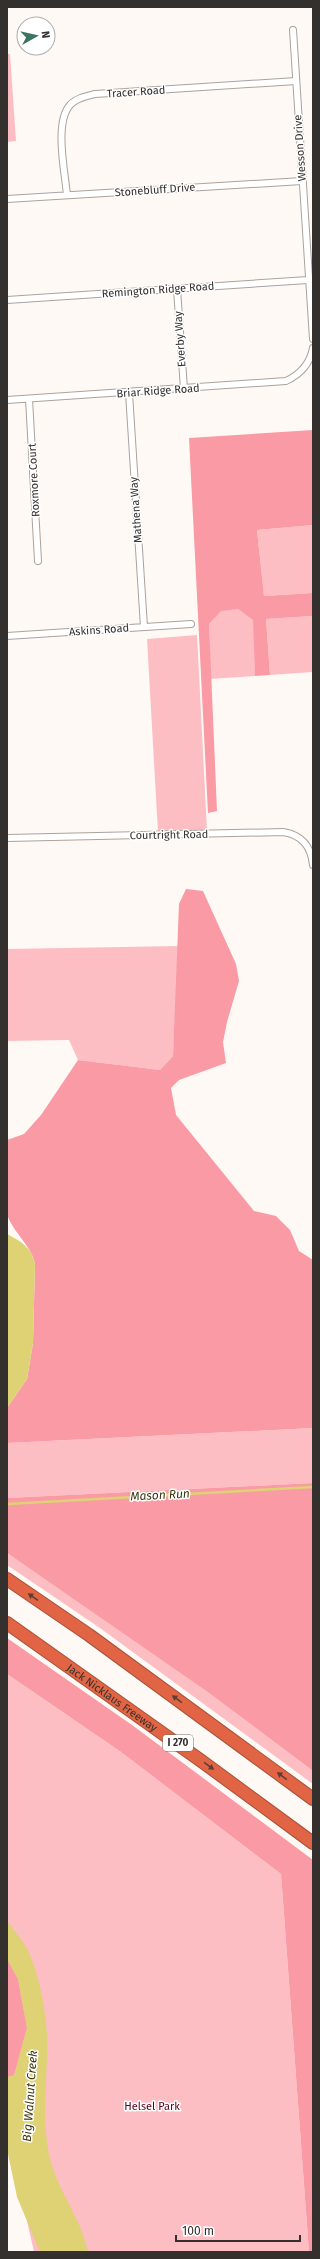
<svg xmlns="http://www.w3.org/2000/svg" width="320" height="2259" viewBox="0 0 320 2259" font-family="'Fira Sans',sans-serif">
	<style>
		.green { fill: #fdbec3 }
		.forest { fill: #fa9aa4 }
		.water { fill: #ded275 }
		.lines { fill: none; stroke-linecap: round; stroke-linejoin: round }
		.stream { stroke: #ded275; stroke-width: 2.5 }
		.minor-casing { stroke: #aaa29c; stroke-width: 8 }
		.motorway-casing { stroke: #a4523c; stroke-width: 14 }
		.minor { stroke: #fff; stroke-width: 6 }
		.motorway { stroke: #e16444; stroke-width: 12 }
		.oneway { fill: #5e3d33 }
		.labels { text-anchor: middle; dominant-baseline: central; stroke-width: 3; stroke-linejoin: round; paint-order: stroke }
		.shield { fill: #fff; stroke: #706e6c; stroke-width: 1 }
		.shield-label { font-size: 10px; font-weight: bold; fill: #33302d }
		.street-label { font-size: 11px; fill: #33302d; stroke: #fff }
		.park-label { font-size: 11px; fill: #560019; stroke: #fff }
		.water-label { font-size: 12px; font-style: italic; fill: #39340b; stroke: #fff }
	</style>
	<rect width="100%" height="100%" fill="#fff9f5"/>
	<path class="green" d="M7 54H10L16 141 7 142Z
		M313 525V593L264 596 257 530Z
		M238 609 254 620 255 676 210 679 209 624 221 610Z
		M313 616V672L270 675 266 619Z
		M197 635 207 831 158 832 147 639Z
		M179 946 173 1056 160 1070 78 1060 69 1040 7 1041V949Z
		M313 1428V1483L7 1498V1443Z
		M7 1553 209 1692 313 1771V1784L100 1628 7 1565Z
		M7 1674 121 1752 281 1874 309 2252H34L18 2181 7 2149Z"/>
	<path class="forest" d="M313 430V525L257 530 264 596 313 593V616L266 619 270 675 255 676 253 620 238 609 221 611 209 624 217 811 208 813 189 438Z
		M186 889 203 891 236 964 239 981 227 1022 223 1042 226 1063 179 1080 171 1088 176 1115 254 1211 276 1216 290 1230 299 1251 313 1260V1428L7 1443V1408L27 1379 33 1343 35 1264C32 1247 15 1234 8 1217 4 1207 7 1154 7 1140L24 1134 41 1115 78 1060 160 1070 173 1056 179 904Z
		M313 1483V1771L208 1692 7 1553V1498Z
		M7 1638 132 1725 313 1860V2252H309L281 1874 121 1752 7 1674Z
		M7 1959 18 1979 27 2028 14 2076 7 2077Z"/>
	<path class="water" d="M7 1234C21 1241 32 1248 35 1264L33 1343 27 1379 7 1408Z
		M7 1921C13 1929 20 1937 25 1945 38 1967 47 2014 47 2039 48 2078 41 2116 49 2154 56 2189 81 2217 88 2252H40L17 2197 7 2149V2077L14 2075 27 2028 18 1979 7 1959Z"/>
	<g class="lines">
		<path class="stream" d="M7 1504 313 1487"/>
		<g class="minor-casing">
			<path id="minor" d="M293 30 313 339
				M67 195C65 172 54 123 70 105 76 98 87 96 95 94L296 81
				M7 199 302 181
				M177 289 184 389
				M7 300 308 280
				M129 393 144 627
				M29 399 38 561
				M7 400 286 381C301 374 310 364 313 348
				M7 636 191 624
				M7 838 283 832C302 835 311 846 313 865"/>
		</g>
		<g class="motorway-casing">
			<g id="motorway">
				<path d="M7 1579 89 1635 313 1799"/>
				<path id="s1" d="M7 1623 200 1760 313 1843"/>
			</g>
		</g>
		<use href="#minor" class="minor"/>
		<use href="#motorway" class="motorway"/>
	</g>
	<defs><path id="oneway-solid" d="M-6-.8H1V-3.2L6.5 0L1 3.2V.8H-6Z"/></defs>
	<g class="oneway">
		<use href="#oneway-solid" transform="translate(33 1597) rotate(-145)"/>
		<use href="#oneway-solid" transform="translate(177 1699) rotate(-144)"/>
		<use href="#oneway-solid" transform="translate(209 1766) rotate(36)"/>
		<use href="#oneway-solid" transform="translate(282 1776) rotate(-143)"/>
	</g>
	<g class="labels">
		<rect class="shield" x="163" y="1735" width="30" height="16" rx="3"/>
		<g class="shield-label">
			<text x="178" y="1743">I 270</text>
		</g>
		<g class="street-label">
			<text transform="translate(136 92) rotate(-4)">Tracer Road</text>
			<text transform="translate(300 148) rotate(-94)">Wesson Drive</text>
			<text transform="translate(155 190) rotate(-4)">Stonebluff Drive</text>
			<text transform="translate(158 290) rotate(-4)">Remington Ridge Road</text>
			<text transform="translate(180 339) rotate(-94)">Everby Way</text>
			<text transform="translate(158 391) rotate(-4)">Briar Ridge Road</text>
			<text transform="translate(34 480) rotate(-93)">Roxmore Court</text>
			<text transform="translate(136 510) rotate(-94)">Mathena Way</text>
			<text transform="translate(99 630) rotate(-4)">Askins Road</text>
			<text transform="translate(169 835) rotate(-1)">Courtright Road</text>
			<text stroke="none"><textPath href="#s1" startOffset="129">Jack Nicklaus Freeway</textPath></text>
		</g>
		<g class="park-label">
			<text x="152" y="2106">Helsel Park</text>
		</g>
		<g class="water-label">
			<text transform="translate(160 1495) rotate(-3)">Mason Run</text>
			<text transform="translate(30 2096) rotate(-86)">Big Walnut Creek</text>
		</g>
	</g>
	<rect width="320" height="2259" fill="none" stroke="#33302d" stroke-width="16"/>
	<g transform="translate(36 36) rotate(82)"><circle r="19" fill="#ffffff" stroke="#adacab"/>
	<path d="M0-3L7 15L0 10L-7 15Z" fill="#397560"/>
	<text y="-6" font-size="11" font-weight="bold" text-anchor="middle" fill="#33302d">N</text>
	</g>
	<path d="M176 2235v6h124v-6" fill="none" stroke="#33302d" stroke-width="2"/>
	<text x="182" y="2235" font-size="12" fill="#33302d" stroke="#ffffff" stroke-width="3" paint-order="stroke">100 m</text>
</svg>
